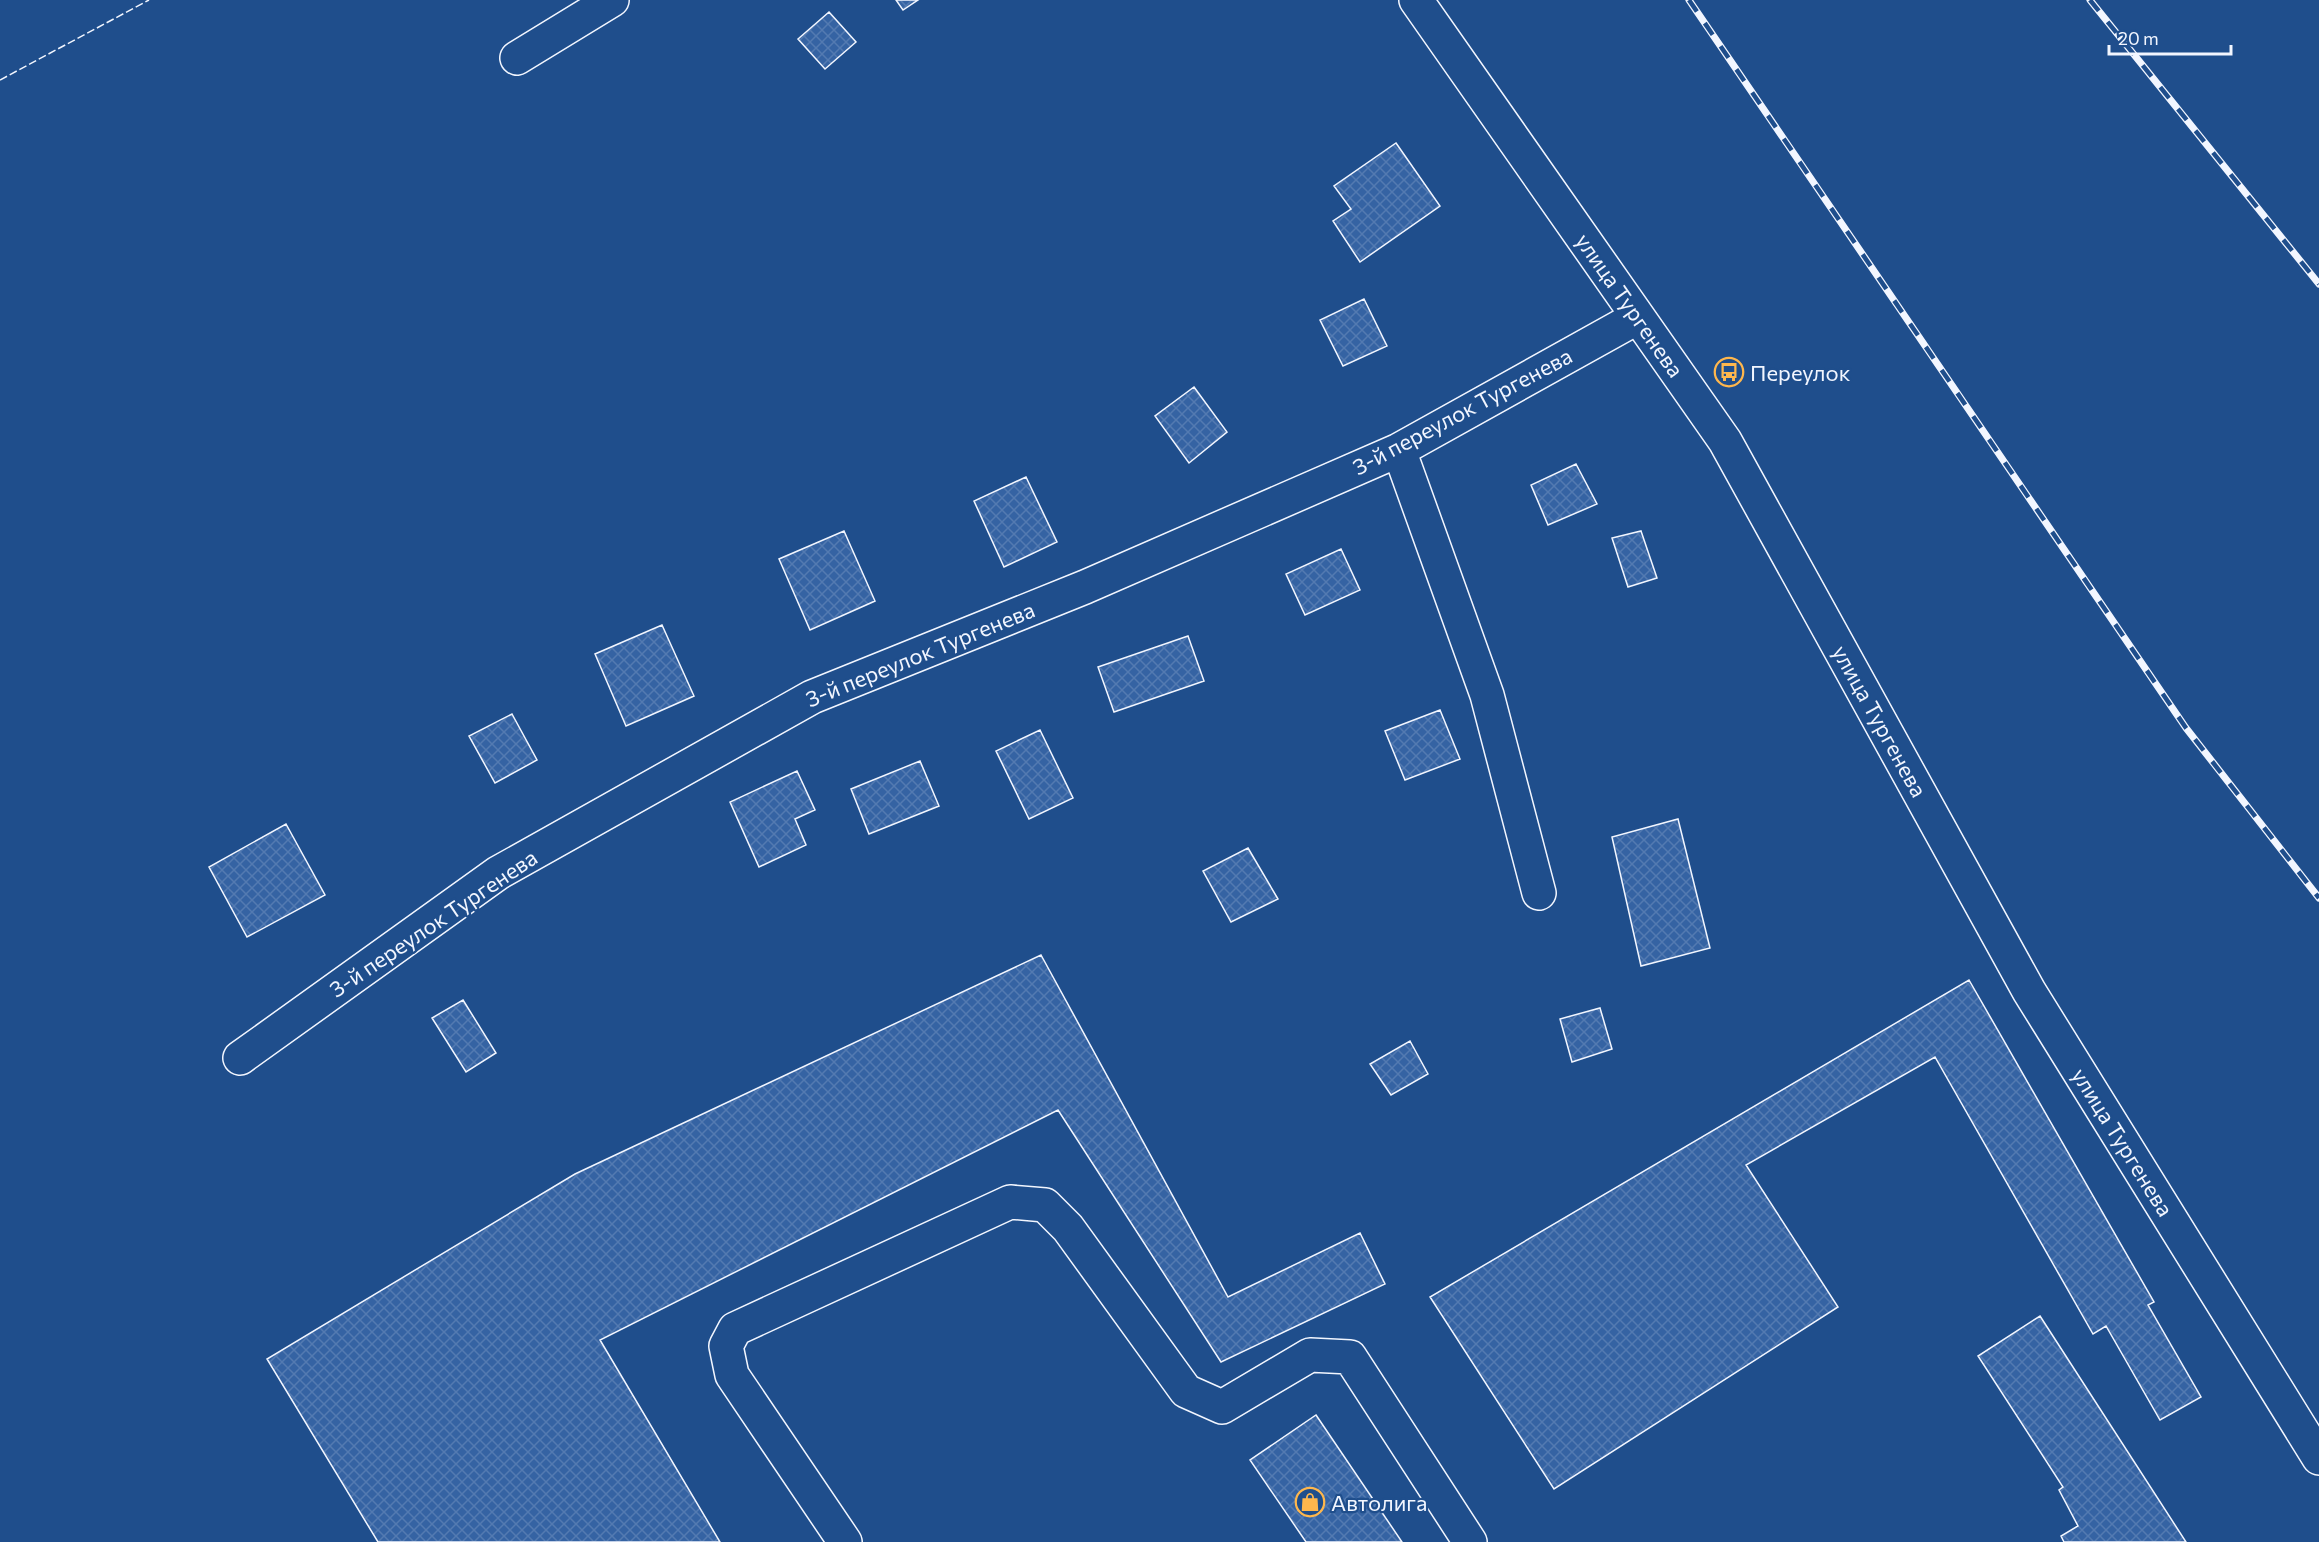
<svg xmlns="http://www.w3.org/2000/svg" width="2319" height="1542" viewBox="0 0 2319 1542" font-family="Commissioner,sans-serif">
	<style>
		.building { fill: url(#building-cross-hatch); stroke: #f2f6ff; stroke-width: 1.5 }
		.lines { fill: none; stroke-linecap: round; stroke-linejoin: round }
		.minor-casing { stroke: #f2f6ff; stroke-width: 36 }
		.minor { stroke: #1f4e8c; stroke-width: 33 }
		.rail-casing { stroke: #f2f6ff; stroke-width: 7 }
		.rail { stroke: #1f4e8c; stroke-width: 4.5; stroke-dasharray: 14; stroke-linecap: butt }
		.fence { stroke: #f2f6ff; stroke-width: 1.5; stroke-dasharray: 8 3; stroke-linecap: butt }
		.labels { text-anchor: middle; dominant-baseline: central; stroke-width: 4.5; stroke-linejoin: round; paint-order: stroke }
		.street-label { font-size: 22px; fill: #f2f6ff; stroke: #1f4e8c }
		.poi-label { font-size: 22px; fill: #f2f6ff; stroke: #1f4e8c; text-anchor: start }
	</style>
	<defs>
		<pattern id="building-cross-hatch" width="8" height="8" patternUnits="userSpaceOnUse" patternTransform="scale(1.5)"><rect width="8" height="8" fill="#3563a3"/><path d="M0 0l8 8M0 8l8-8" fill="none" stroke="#537ab1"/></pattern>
	</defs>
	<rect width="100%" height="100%" fill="#1f4e8c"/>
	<path class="building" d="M896 0H918L903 10Z
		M829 12 856 42 825 69 798 39Z
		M1396 143 1440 206 1360 262 1333 221 1351 209 1334 186Z
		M1364 299 1387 346 1343 366 1320 320Z
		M1194 387 1227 432 1189 463 1155 416Z
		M1576 464 1597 504 1548 525 1531 485Z
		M1026 477 1057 542 1004 567 974 501Z
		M844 531 875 601 810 630 779 559Z
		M1641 531 1657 578 1628 587 1612 538Z
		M1341 549 1360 590 1305 615 1286 574Z
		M662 625 694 696 626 726 595 654Z
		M1188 636 1204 681 1114 712 1098 667Z
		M1440 710 1460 759 1405 780 1385 731Z
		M512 714 537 760 495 783 469 736Z
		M1040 730 1073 798 1029 819 996 751Z
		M920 761 939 806 869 834 851 789Z
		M797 771 815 810 795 819 806 845 759 867 730 802Z
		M1678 819 1710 948 1641 966 1612 837Z
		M286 824 325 895 247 937 209 867Z
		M1248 848 1278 899 1231 922 1203 871Z
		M1041 955 1228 1297 1360 1233 1385 1284 1221 1362 1058 1110 600 1340 720 1542H378L267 1359 575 1174Z
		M1969 980 2154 1302 2148 1305 2201 1397 2160 1420 2106 1326 2093 1334 1935 1057 1746 1165 1838 1307 1554 1489 1430 1297Z
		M463 1000 496 1053 466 1072 432 1018Z
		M1600 1008 1612 1049 1572 1062 1560 1019Z
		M1410 1041 1428 1074 1391 1095 1370 1064Z
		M2040 1316 2186 1542H2064L2061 1536 2078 1526 2059 1490 2063 1487 1978 1356Z
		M1316 1415 1402 1542H1306L1250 1460Z"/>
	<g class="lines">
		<g class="minor-casing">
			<path id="minor" d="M1416 0 1725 441 2029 991 2319 1458
				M517 58 612 0
				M1399 450 1487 695 1539 893
				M240 1058 498 873 812 697 1085 587 1399 450 1638 317
				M845 1542 732 1375 726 1346 735 1329 1010 1202 1045 1205 1068 1228 1186 1391 1222 1407 1310 1355 1350 1357 1470 1542"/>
		</g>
		<use href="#minor" class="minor"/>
		<g class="rail-casing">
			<path id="rail" d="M1689 0 2186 728 2319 898
				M2090 0 2319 284"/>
		</g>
		<use href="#rail" class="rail"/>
		<path class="fence" d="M0 80 149 0"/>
	</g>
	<defs>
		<g id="bus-ring" transform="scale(1.5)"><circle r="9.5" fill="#1f4e8c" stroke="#ffb74d" stroke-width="1.5"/><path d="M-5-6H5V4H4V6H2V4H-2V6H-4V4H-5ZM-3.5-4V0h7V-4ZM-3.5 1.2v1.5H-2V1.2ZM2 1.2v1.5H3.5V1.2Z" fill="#ffb74d"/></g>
		<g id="shop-ring" transform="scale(1.5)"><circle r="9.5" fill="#1f4e8c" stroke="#ffb74d" stroke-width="1.5"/><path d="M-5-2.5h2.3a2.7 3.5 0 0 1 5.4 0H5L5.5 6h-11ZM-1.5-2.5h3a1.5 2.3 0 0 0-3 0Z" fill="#ffb74d"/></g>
	</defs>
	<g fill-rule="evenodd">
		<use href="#bus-ring" x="1729" y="372"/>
		<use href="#shop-ring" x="1310" y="1502"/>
	</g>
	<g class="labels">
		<g class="street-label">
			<text transform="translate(1630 305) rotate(55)">улица Тургенева</text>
			<text transform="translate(1462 411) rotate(-28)">3-й переулок Тургенева</text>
			<text transform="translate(920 654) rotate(-22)">3-й переулок Тургенева</text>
			<text transform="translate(1880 721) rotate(61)">улица Тургенева</text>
			<text transform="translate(433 923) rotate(-34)">3-й переулок Тургенева</text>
			<text transform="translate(2123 1142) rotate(58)">улица Тургенева</text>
		</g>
		<g class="poi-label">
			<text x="1750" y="372">Переулок</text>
			<text x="1331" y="1502">Автолига</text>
		</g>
	</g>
	<path d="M2109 45v9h122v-9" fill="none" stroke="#f2f6ff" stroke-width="3"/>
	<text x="2118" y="45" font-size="18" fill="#f2f6ff" stroke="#1f4e8c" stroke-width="4.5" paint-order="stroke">20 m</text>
</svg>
